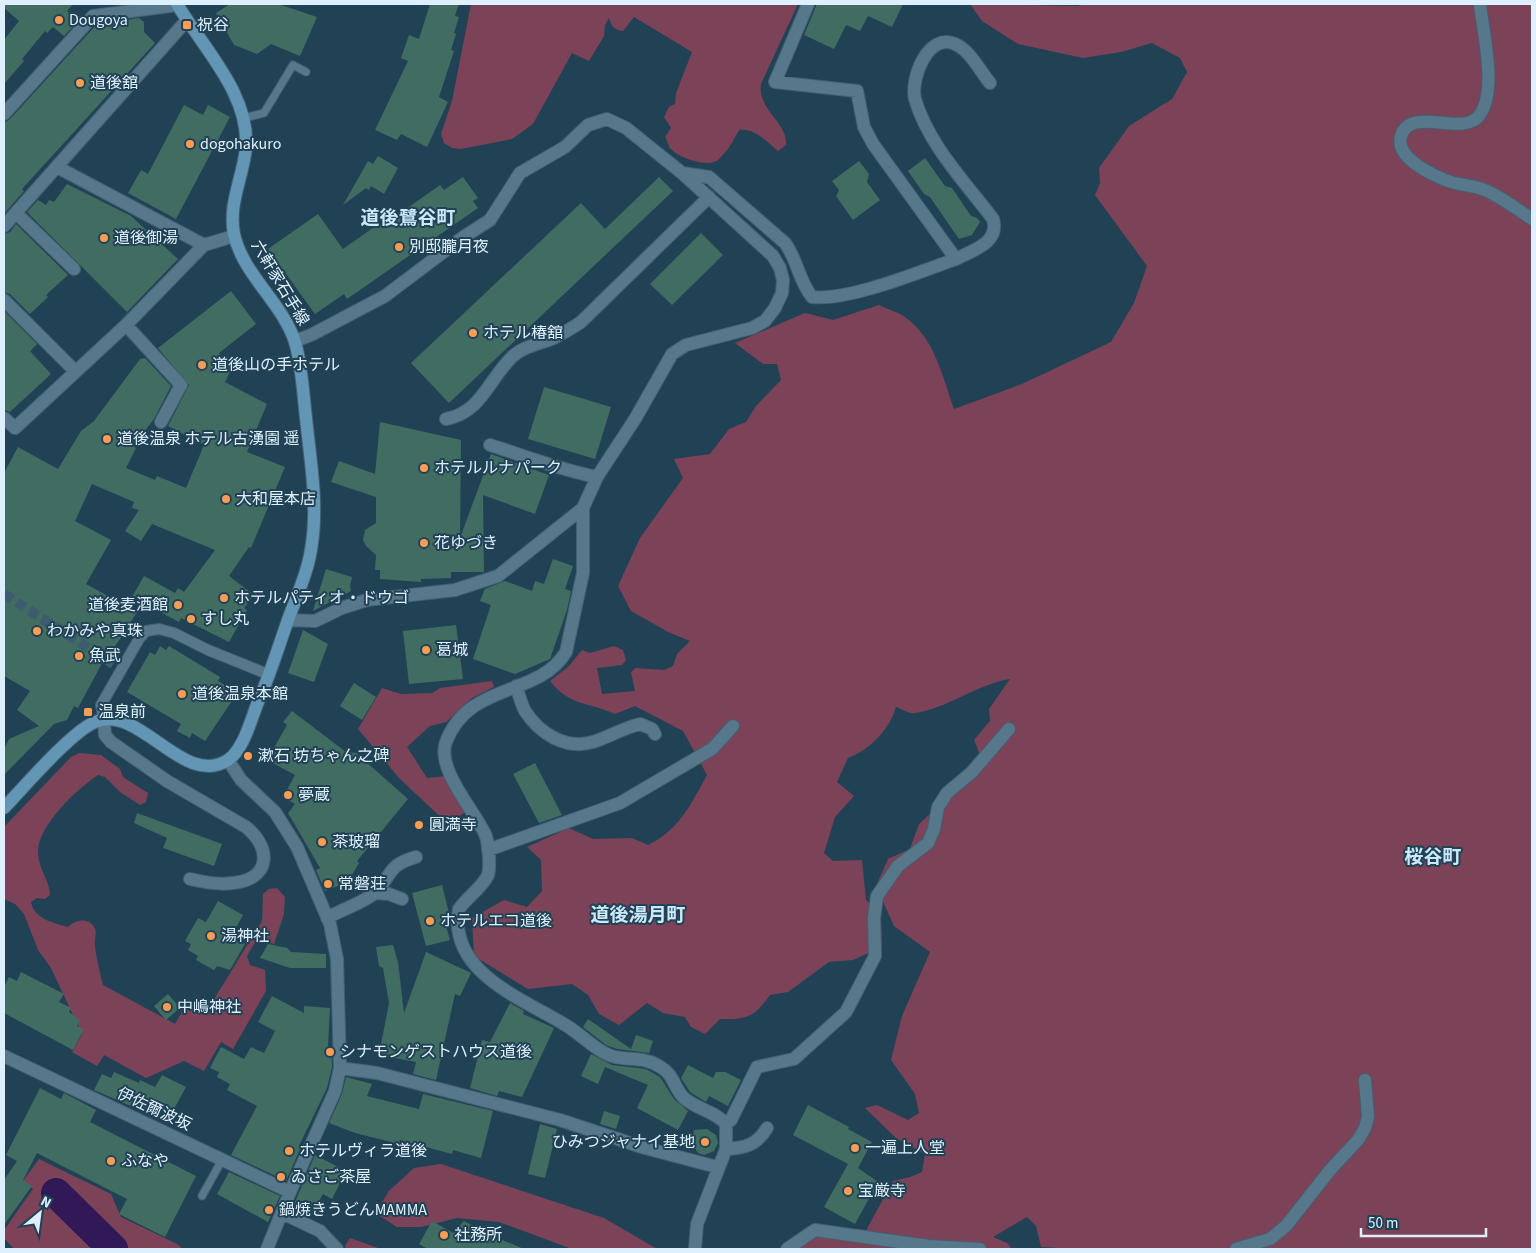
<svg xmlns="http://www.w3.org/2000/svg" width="1536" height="1253" viewBox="0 0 1536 1253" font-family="'Source Sans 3','Noto Sans JP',sans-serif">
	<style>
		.green { fill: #7c4258 }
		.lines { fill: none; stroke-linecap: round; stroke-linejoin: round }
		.river { stroke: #311957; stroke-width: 30 }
		.building { fill: #416c62 }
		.pedestrian-tunnel { stroke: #3d5c6e; stroke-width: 10; stroke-dasharray: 10 5; stroke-linecap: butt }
		.service-casing { stroke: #436173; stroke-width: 9 }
		.pedestrian-casing { stroke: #436173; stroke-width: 12 }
		.minor-casing { stroke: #436173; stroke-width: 14 }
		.secondary-casing { stroke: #436173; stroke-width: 14 }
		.service { stroke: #57778b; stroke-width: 7 }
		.pedestrian { stroke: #57778b; stroke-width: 10 }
		.minor { stroke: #57778b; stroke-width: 12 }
		.secondary { stroke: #6396b5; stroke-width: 12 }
		.poi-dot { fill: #fc9d53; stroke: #214255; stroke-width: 2 }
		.labels { text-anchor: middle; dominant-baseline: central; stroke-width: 4; stroke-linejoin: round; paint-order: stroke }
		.poi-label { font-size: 16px; fill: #def0fd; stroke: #214255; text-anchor: start }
		.street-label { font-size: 16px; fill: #def0fd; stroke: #214255 }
		.quarter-label { font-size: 19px; font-weight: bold; fill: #cbe9fc; stroke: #214255 }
	</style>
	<rect width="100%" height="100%" fill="#214255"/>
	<path class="green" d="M471 4H798L761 84C757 110 788 122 786 145L778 151C767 142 755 128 739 130 734 140 727 152 718 160 708 168 678 158 670 148 668 145 667 140 665 137L671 128 664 117 669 107 675 104 676 93 692 52 634 17 623 31C614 30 611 26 609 18L605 25 604 36 589 61 572 53 533 124 512 139 461 149 452 148 444 143 441 134 452 101Z
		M970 4 1079 6 1081 4H1532V1249H1079L1041 1247 1036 1226 1027 1217 993 1237 1007 1243 1012 1249H794L820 1234 863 1236 893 1181 910 1177 922 1172 925 1154 897 1139 865 1108 877 1105 908 1120 919 1113 915 1094 891 1060 902 1016 930 952 894 926 876 886 888 859 910 849 919 824 961 786 980 755 974 740 990 721 989 709 1010 679C980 683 946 709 915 713 909 714 902 709 896 707 889 730 871 749 848 758L837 782 854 796 835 817 824 853 833 861 862 860 866 900 881 913 882 947 853 960 829 962 788 992 770 995C755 1016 747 1020 720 1019L705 1034 691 1027 685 1017 663 1013 647 1003 619 1025 599 1014 588 995 572 984 528 989 474 956 472 918 504 900 527 907 542 891 541 860 527 847 569 828 593 839 632 838 648 845C679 830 691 804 707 775L683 731 635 706 615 714C589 702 569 706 550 681L568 667 582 650 590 653 614 646 623 650 626 660 622 665 597 668 602 694 635 691 631 672 636 668 664 670 673 666 677 654 690 641 668 632 631 611 618 586 640 538 683 478 674 459 710 454 729 429 746 422 756 406 781 380 777 364H763L735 343 805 313 833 320 879 305C887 309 896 311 903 316 934 335 943 378 954 409L1022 384 1111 342 1134 303 1147 266 1095 195 1100 183 1099 168 1129 126 1172 99 1187 72 1180 58 1152 43 1121 52 1083 58 1018 44 982 21Z
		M492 681 494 687 472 698 446 722 430 726 407 747 427 778 447 776 466 812 447 823 399 778 358 729 382 688 401 694 432 693 440 688Z
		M79 753 101 755 120 769 123 777 148 793 146 802 140 805 120 792 105 777 98 775C77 789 36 827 38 854 39 869 50 882 50 895L45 899 37 898 31 902C34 919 54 923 68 927 76 919 90 917 95 929 97 934 94 940 95 945 96 958 100 972 103 985L175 1024 186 1005 205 1014 262 921 263 894 269 889 277 888 285 897 284 914 274 944 257 939 247 956 250 965 265 970 266 991 233 1049 221 1042 204 1071 184 1061 146 1078 104 1055 97 1066 72 1052 82 1034 51 968 38 950 24 914 15 904 4 899V827L71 757Z
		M39 1159 111 1194 121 1217 177 1244 183 1249H14L4 1238V1230L33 1189 23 1181Z
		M441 1164 604 1218 657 1249H572L499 1222 457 1218 421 1227H397L375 1213 389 1191 414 1168Z
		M350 1238 381 1249H346L345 1246Z"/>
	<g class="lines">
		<path class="river" d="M56 1193 113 1249"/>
	</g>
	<path class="building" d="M4 4H73L67 11 78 21 64 36 53 27 47 33 45 31 22 59 24 61 4 84V40L19 21 4 8Z
		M230 4H278L317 17 300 56 271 44 257 54 234 45 216 13Z
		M430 4H459L455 16 459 17 454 33 456 34 451 50 454 51 439 97 448 102 427 147 401 134 397 140 375 130 408 61 401 58 409 35 419 39Z
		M817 4H903L892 27 868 16 860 31 846 25 834 49 804 35Z
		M139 18 144 22V32L155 43 22 189 24 191 4 214V123L10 119 97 24Z
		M184 105 203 115 208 105 230 117 176 219 128 193 141 170 148 174Z
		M378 156 398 168 384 194 371 186 369 190 366 188 343 205 368 161 373 164Z
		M925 158 945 186 952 188 971 216 977 218 980 222 972 235 959 239 930 197 924 194 908 171Z
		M859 161 869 174 867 182 880 200 853 220 836 196 839 190 832 181Z
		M463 177 478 198 473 201 478 208 347 299 344 294 315 314 268 249 318 214 343 249 394 213 396 216 440 185 444 190Z
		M659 177 673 191 449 403 411 363 581 203 605 229Z
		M67 184 131 216 178 259 127 312 27 212 38 200 46 205 49 200 54 202Z
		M16 224 68 275 46 295 48 297 30 314 10 294 4 292V234L10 232Z
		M701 233 723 255 672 305 650 284Z
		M231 291 256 324 219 353 231 370 225 382 267 404 247 452 285 467 251 548 249 547 229 576 254 595 244 608 247 610 229 642 181 618 179 622 132 597 144 576 175 593 178 588 184 592 215 550 152 524 141 541 125 531 139 510 132 508 134 502 92 484 75 521 111 540 86 584 137 612 120 639 110 653 108 652 78 708 74 706 67 720 54 724 4 775V749L9 739 39 726 17 710 30 691 4 676V473L18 447 58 469 81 431 94 421 140 359 145 358 171 386 154 419 133 446 136 448 126 468 155 480 157 476 186 488 204 445 168 426 189 385 158 348Z
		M4 311 37 344 30 351 51 374 10 412 4 410Z
		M544 387 611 407 595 459 528 439Z
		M380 422 461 440 460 538 491 454 549 475 535 514 483 495 484 572H451V578L421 579V582L380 579V570H375L376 555 366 546 363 540 365 530 376 523V497L331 482 339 461 375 474Z
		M553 559 573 566 565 589 571 591 567 610 550 659 515 674 473 659 491 605 480 601 485 589 505 581 532 591 535 581 544 584Z
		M326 569 352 577 350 586 351 591 313 611Z
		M456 625 463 679 409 684 403 631Z
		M303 630 328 644 314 682 288 673Z
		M160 646 166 650 169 646 220 677 218 681 235 691 234 693 236 695 205 741 192 733 190 738 177 731 181 724 127 692 150 652 155 655Z
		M354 683 376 697 362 720 340 706Z
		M292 711 346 752 356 753 408 799 357 861 359 863 348 882 325 891 316 870 320 868 288 813 295 804 283 797 295 775 267 760 287 725 283 722Z
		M535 763 562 815 539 823 513 774Z
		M137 813 222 844 214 866 163 848 167 838 134 823Z
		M442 885 450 917 444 919 450 940 426 946 412 893Z
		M218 901 243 915 232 935 238 938 236 941 245 944 230 970 217 966 214 970 196 960 198 956 188 950 191 944 185 941 198 918 206 922Z
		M268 944 287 948 291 952 326 954V968H290L260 958Z
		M393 945 398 962 404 1013 426 952 471 973 460 996 455 994 436 1080 413 1074 416 1062 379 1055 389 1003 383 968 379 966 376 947Z
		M21 972 64 994 59 1002 71 1008 69 1012 80 1020 77 1026 84 1029 73 1050 4 1013V987L9 977 17 981Z
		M168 994 180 1008 166 1020 154 1006Z
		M272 996 304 1013V1006L330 1008 328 1046 331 1047 332 1067 327 1088 299 1146 301 1147 286 1181 231 1155 257 1106 227 1090 230 1084 217 1077 219 1072 210 1068 221 1047 244 1059 251 1047 264 1053 275 1031 258 1022Z
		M510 1003 524 1011 523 1014 554 1028 522 1097 499 1091 497 1096 470 1088 482 1040 490 1042Z
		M588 1019 631 1049 636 1035 653 1041 649 1053 617 1049 606 1045 583 1027Z
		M591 1054 612 1065 646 1069 660 1077 674 1099 688 1111 678 1130 637 1108 648 1085 605 1067 598 1084 581 1076Z
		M688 1065 713 1078 716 1072H725L741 1080 728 1106 709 1096 706 1102 690 1092 681 1078Z
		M114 1072 139 1083 140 1080 155 1087 162 1075 186 1087 174 1109 156 1100 149 1114 94 1090 102 1074 111 1078Z
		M346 1077 372 1084 367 1096 419 1109 423 1094 493 1111 481 1158 453 1150 452 1154 400 1140 399 1144 355 1133 329 1123 342 1094Z
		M40 1088 61 1099 64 1093 96 1110 90 1122 196 1176 165 1237 119 1214 127 1199 37 1153 23 1180 32 1186 4 1225V1180L17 1161 6 1155Z
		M808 1105 849 1127 848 1129 872 1142 858 1168 884 1186 878 1197 872 1193 855 1224 824 1207 848 1164 793 1135Z
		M604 1111 620 1116 616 1129 600 1124Z
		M540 1124 557 1129 545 1178 528 1174Z
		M707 1129 716 1135 718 1143 714 1151 704 1155 698 1153 692 1144 694 1130Z
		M315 1155 346 1171 332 1199 323 1194 310 1217 292 1209Z
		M229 1172 280 1196 268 1222 217 1194Z
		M432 1221 453 1233 464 1221 488 1234 524 1249H428L419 1244Z"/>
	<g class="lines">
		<path class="pedestrian-tunnel" d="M4 594 121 669"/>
		<g class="service-casing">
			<path id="service" d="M244 118 264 113 293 65 306 72
				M202 1196 222 1160"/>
		</g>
		<g class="pedestrian-casing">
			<path id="pedestrian" d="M104 720 101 705 139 639 146 631 159 629 174 633 208 650 270 675"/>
		</g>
		<g class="minor-casing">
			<path id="minor" d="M1480 4C1483 33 1499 96 1477 118 1459 135 1410 106 1401 136 1395 157 1429 173 1443 179 1457 186 1473 184 1487 191 1503 198 1518 210 1532 219
				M4 114 93 16 178 5
				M57 167 204 245
				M682 173 773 256 780 268 783 280 782 293 775 308 765 321 752 328 686 345 672 354 635 419 597 477 583 508V573L566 652C538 698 469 681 446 742 436 769 474 810 485 834 488 840 488 849 489 856 489 862 490 869 488 875 482 888 467 897 459 909 447 973 526 1000 567 1026 582 1035 598 1053 615 1057 630 1060 645 1057 659 1066 675 1075 673 1087 684 1098 696 1109 715 1111 726 1124L731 1120 757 1067 794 1059 846 1012 875 956 874 918 877 896 898 866 928 843 934 829 938 807 947 793 972 772 1009 729
				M16 213 74 269
				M4 226 187 20
				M956 259C973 250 1000 243 993 219 965 182 928 144 915 99 910 79 928 32 955 44 970 50 980 71 990 83
				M4 300 75 371
				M126 325 181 385 161 422
				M295 341 311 335 385 296 462 238 490 220 520 173 565 147 588 125 607 119 626 128 682 173 709 177 785 243C797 259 799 281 812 297 849 301 919 272 956 259L873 144 864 127 857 91 775 82 808 4
				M4 418 15 428 126 325 204 245 234 236
				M446 419C481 413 489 379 512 357 523 346 540 344 554 338 564 333 572 328 581 322L709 197
				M490 445C525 456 561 470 597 477
				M288 620 315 621 342 608 367 600 455 590 498 576 583 508
				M516 686C519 694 521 704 525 711 540 734 566 750 593 742 609 737 623 728 640 724L652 729 655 734
				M104 720 105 735 111 742 167 781 246 827C272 848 271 879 233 883 218 885 204 882 190 879
				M228 760 241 780 275 812 297 847 330 924 337 959 340 1068 335 1091 290 1192 267 1249
				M488 850 620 803 712 749 733 726
				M375 893 389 894 402 899
				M327 918C339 911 367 901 376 892 393 873 388 865 416 857
				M4 1056 290 1192
				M340 1068 377 1073 560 1120 645 1148 717 1167
				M726 1149C745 1148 757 1145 767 1128
				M282 1213 320 1231 337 1249
				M695 1249 697 1224 726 1149V1124
				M787 1249 815 1230 928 1246 980 1249
				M1236 1249 1270 1239 1286 1226 1330 1170 1358 1140 1365 1128 1368 1117 1365 1080"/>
		</g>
		<g class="secondary-casing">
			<path id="secondary" d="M4 808C24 787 71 732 95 722 140 703 183 789 228 760 244 749 251 719 258 702 270 675 278 648 288 620 297 595 309 570 312 543 318 502 310 458 306 418 303 393 302 366 295 342 282 302 243 275 234 234 228 204 243 177 246 148 250 94 203 48 177 4"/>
		</g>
		<use href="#service" class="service"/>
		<use href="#pedestrian" class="pedestrian"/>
		<use href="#minor" class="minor"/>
		<use href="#secondary" class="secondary"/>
	</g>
	<g class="poi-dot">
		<circle cx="59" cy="20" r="5"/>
		<rect x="182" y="20" width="10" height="10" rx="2.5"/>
		<circle cx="80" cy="83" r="5"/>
		<circle cx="190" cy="144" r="5"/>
		<circle cx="104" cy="238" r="5"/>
		<circle cx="399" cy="247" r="5"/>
		<circle cx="473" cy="333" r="5"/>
		<circle cx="202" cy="365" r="5"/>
		<circle cx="107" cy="439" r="5"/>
		<circle cx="424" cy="468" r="5"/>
		<circle cx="226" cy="499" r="5"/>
		<circle cx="424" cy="543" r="5"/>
		<circle cx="224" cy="598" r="5"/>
		<circle cx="178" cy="605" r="5"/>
		<circle cx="191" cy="619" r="5"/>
		<circle cx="37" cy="631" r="5"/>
		<circle cx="426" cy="650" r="5"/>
		<circle cx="79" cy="656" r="5"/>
		<circle cx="182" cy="694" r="5"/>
		<rect x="83" y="707" width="10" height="10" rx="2.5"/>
		<circle cx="248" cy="756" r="5"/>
		<circle cx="288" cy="795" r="5"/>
		<circle cx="419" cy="825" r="5"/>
		<circle cx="322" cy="842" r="5"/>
		<circle cx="328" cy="884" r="5"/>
		<circle cx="430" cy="921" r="5"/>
		<circle cx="211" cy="936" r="5"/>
		<circle cx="167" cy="1007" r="5"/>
		<circle cx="330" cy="1052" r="5"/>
		<circle cx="705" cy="1142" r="5"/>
		<circle cx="855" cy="1148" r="5"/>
		<circle cx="289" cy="1151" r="5"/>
		<circle cx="111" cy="1161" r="5"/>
		<circle cx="281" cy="1177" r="5"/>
		<circle cx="848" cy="1191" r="5"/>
		<circle cx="269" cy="1210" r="5"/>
		<circle cx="444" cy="1235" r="5"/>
	</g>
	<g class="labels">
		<g class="poi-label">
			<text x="69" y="20">Dougoya</text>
			<text x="197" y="25">祝谷</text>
			<text x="90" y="83">道後舘</text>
			<text x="200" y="144">dogohakuro</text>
			<text x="114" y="238">道後御湯</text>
			<text x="409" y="247">別邸朧月夜</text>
			<text x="483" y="333">ホテル椿舘</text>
			<text x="212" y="365">道後山の手ホテル</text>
			<text x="117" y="439">道後温泉 ホテル古湧園 遥</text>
			<text x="434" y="468">ホテルルナパーク</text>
			<text x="236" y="499">大和屋本店</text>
			<text x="434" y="543">花ゆづき</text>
			<text x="234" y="598">ホテルパティオ・ドウゴ</text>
			<text x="168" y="605" text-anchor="end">道後麦酒館</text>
			<text x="201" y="619">すし丸</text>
			<text x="47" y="631">わかみや真珠</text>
			<text x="436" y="650">葛城</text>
			<text x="89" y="656">魚武</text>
			<text x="192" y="694">道後温泉本館</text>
			<text x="98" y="712">温泉前</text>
			<text x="258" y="756">漱石 坊ちゃん之碑</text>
			<text x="298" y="795">夢蔵</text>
			<text x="429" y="825">圓満寺</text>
			<text x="332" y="842">茶玻瑠</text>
			<text x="338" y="884">常磐荘</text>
			<text x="440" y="921">ホテルエコ道後</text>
			<text x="221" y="936">湯神社</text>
			<text x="177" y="1007">中嶋神社</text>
			<text x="340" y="1052">シナモンゲストハウス道後</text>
			<text x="695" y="1142" text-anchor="end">ひみつジャナイ基地</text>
			<text x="865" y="1148">一遍上人堂</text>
			<text x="299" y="1151">ホテルヴィラ道後</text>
			<text x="121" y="1161">ふなや</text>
			<text x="291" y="1177">ゐさご茶屋</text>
			<text x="858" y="1191">宝厳寺</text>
			<text x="279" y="1210">鍋焼きうどんMAMMA</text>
			<text x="454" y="1235">社務所</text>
		</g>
		<g class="street-label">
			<text transform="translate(280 283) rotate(59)">六軒家石手線</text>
			<text transform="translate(154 1109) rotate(25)">伊佐爾波坂</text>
		</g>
		<g class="quarter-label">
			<text x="408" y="218">道後鷺谷町</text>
			<text x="1433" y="857">桜谷町</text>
			<text x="638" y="915">道後湯月町</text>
		</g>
	</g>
	<rect width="1536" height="1253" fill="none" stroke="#def0fd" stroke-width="10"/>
	<g transform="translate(40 1213) rotate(29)" stroke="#214255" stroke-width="4" paint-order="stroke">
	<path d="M0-4L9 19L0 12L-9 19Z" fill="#def0fd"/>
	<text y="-8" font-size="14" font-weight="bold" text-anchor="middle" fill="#def0fd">N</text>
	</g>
	<path d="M1361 1228v8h125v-8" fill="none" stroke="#def0fd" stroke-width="2.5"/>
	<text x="1368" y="1228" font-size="15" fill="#def0fd" stroke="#214255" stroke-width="4" paint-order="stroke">50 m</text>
</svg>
